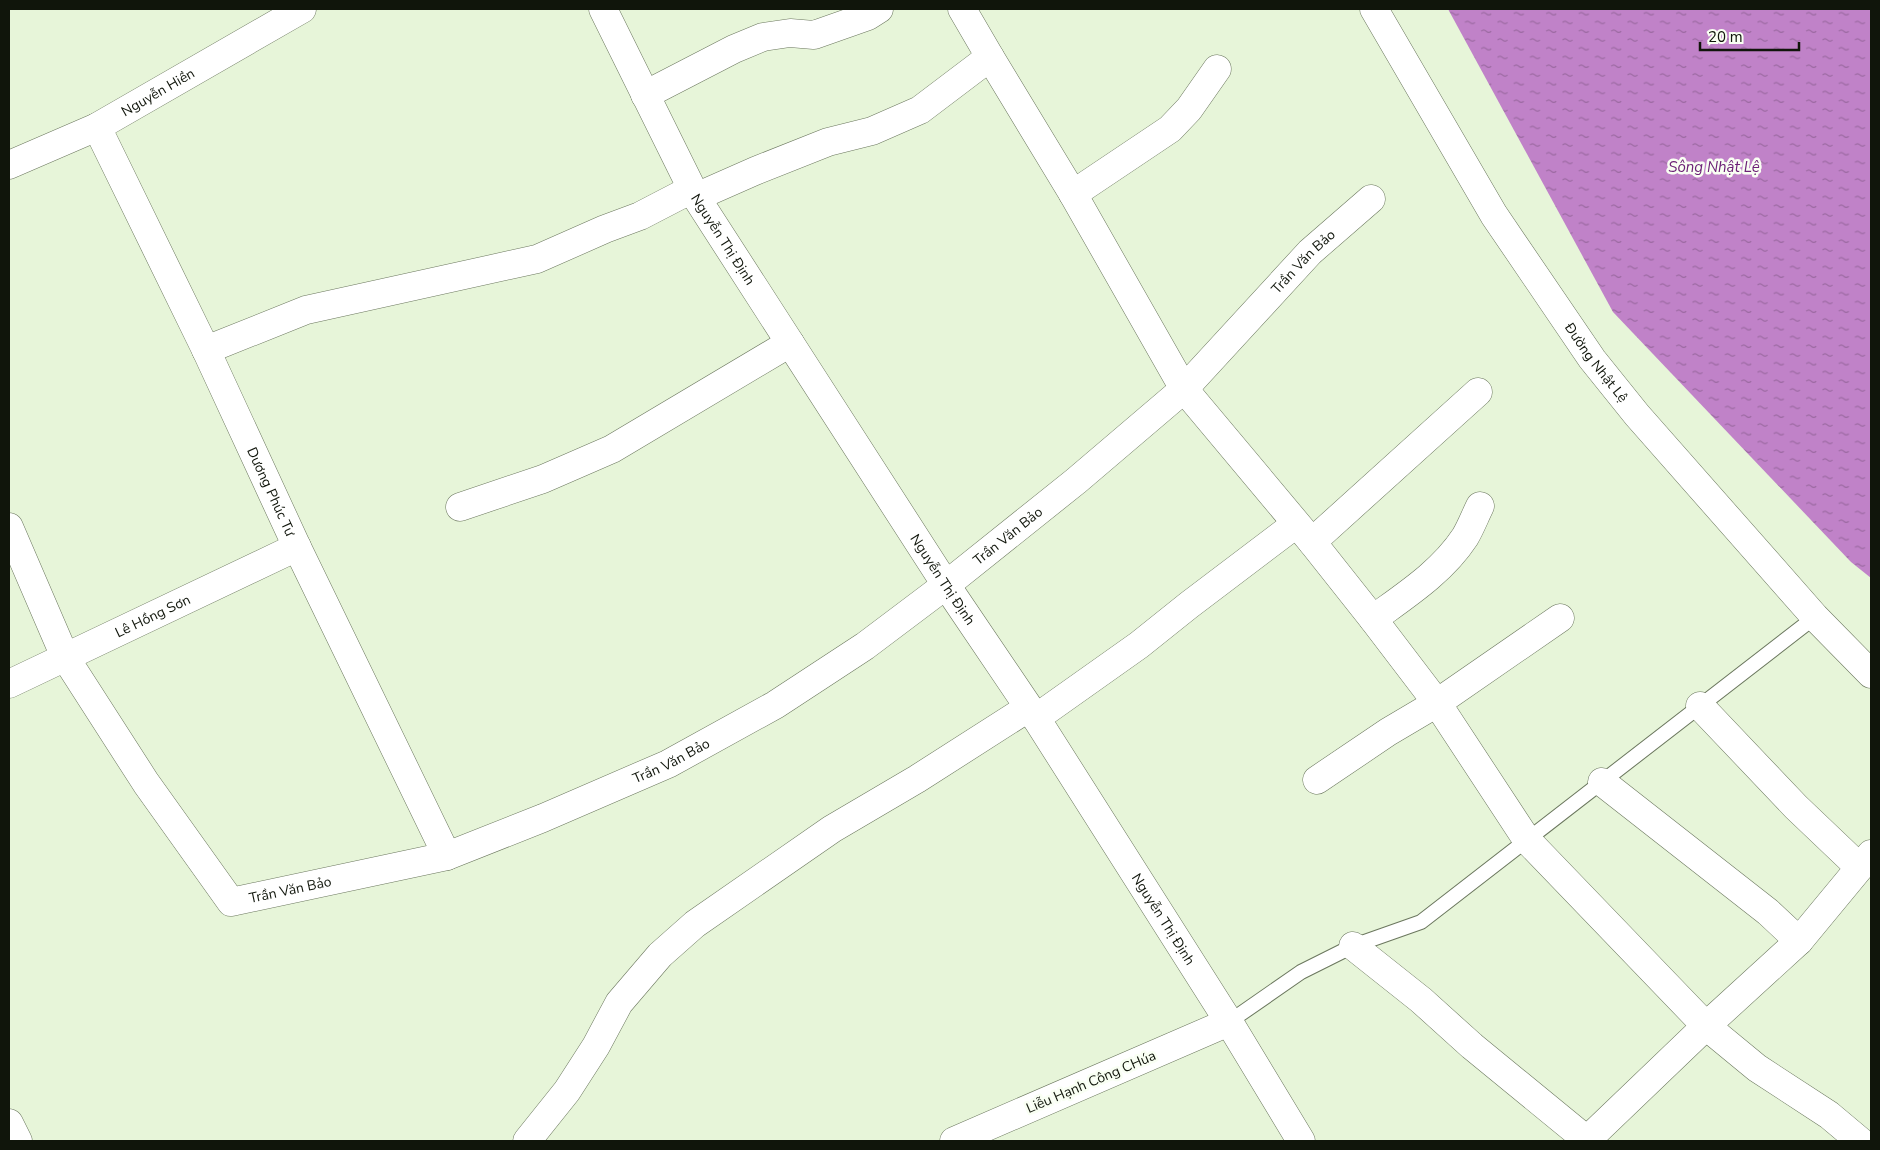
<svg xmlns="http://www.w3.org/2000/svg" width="1880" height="1150" viewBox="0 0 1880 1150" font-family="'Nunito Sans',sans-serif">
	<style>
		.water { fill: url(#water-ripples) }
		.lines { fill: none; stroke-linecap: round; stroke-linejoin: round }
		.lane-casing { stroke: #6b775e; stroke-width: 16 }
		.street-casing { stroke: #6b775e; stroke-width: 29 }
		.secondary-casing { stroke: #6b775e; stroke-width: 29 }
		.lane { stroke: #fff; stroke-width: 14 }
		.street { stroke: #fff; stroke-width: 28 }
		.secondary { stroke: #fff; stroke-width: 28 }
		.labels { text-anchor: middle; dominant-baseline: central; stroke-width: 5; stroke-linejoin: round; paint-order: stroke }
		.street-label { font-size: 14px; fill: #10150b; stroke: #f9fff3 }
		.water-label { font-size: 15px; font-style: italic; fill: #6c2176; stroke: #f9fff3 }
	</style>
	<defs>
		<pattern id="water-ripples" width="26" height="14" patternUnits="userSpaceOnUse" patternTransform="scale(1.25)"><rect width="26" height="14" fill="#c082c8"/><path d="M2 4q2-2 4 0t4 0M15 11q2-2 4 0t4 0" fill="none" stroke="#9b69a1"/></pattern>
	</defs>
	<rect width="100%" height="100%" fill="#e7f5d9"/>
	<path class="water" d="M1448 9H1871V578L1851 562 1613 312Z"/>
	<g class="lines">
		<g class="lane-casing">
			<path id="lane" d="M1229 1022 1301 972 1353 946 1421 922 1815 617"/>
		</g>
		<g class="street-casing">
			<g id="street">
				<path id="s1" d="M603 9 696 197 946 585 1036 718 1229 1022 954 1141"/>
				<path d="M962 9 990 57 1073 194 1184 389 1312 542 1373 619 1437 703 1527 840 1706 1026 1757 1068 1829 1115 1860 1141"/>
				<path d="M645 95 734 49 763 37 790 33 814 35 868 16 879 9"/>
				<path id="s2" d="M97 127 206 350 297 547 447 856"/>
				<path id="s3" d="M9 165 97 127 302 9"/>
				<path d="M1073 194 1170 129 1189 109 1217 69"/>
				<path d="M696 197 755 171 828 142 872 131 920 110 990 57"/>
				<path d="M206 350 306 310 537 259 605 229 640 216 692 189"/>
				<path d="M460 507 543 479 612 449 790 343"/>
				<path id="s4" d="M9 527 65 657 146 783 231 902 447 856 543 818 668 764 775 705 865 646 946 585 1076 481 1184 389 1310 252 1371 199"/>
				<path d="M1312 542 1478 392"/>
				<path d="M1373 619C1406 595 1442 572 1465 537 1471 527 1475 516 1480 506"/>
				<path id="s5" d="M9 684 297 547"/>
				<path d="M1700 706 1796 807 1859 867"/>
				<path d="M1036 718 1139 645 1189 605 1296 524"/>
				<path d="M1317 780 1388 732 1437 703 1560 618"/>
				<path d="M1602 782 1768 912 1799 941"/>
				<path d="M1353 946 1421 1000 1472 1046 1588 1141"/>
				<path d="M9 1123 18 1141"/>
				<path d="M527 1141 567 1091 596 1046 619 1003 660 955 695 924 832 829 917 779 1028 708"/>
				<path d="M1586 1141 1706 1026 1799 941 1871 854"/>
			</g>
		</g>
		<g class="secondary-casing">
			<g id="secondary">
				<path id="s6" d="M1374 9 1494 215 1592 359 1637 415 1815 617 1871 674"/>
				<path d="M1229 1022 1301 1141"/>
			</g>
		</g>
		<use href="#lane" class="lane"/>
		<use href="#street" class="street"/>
		<use href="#secondary" class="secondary"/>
	</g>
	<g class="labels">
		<g class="street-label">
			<text stroke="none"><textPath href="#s3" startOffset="166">Nguyễn Hiền</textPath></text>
			<text stroke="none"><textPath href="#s1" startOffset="260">Nguyễn Thị Định</textPath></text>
			<text stroke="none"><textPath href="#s4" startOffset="1712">Trần Văn Bảo</textPath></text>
			<text stroke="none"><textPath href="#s6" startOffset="418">Đường Nhật Lệ</textPath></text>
			<text stroke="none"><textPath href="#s2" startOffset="404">Dương Phúc Tư</textPath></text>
			<text stroke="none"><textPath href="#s4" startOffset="1308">Trần Văn Bảo</textPath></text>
			<text stroke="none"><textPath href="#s1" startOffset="665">Nguyễn Thị Định</textPath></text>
			<text stroke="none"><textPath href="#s5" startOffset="159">Lê Hồng Sơn</textPath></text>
			<text stroke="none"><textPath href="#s4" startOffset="902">Trần Văn Bảo</textPath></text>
			<text stroke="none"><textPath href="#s4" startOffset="498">Trần Văn Bảo</textPath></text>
			<text stroke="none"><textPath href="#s1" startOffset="1070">Nguyễn Thị Định</textPath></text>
			<text transform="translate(1091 1082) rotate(-23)">Liễu Hạnh Công CHúa</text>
		</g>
		<g class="water-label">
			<text x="1714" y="167">Sông Nhật Lệ</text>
		</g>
	</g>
	<rect width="1880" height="1150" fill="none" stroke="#10150b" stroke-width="20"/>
	<path d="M1700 42v8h99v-8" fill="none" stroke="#10150b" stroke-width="2.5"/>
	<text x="1708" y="42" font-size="15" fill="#10150b" stroke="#f9fff3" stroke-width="4" paint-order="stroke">20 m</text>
</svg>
